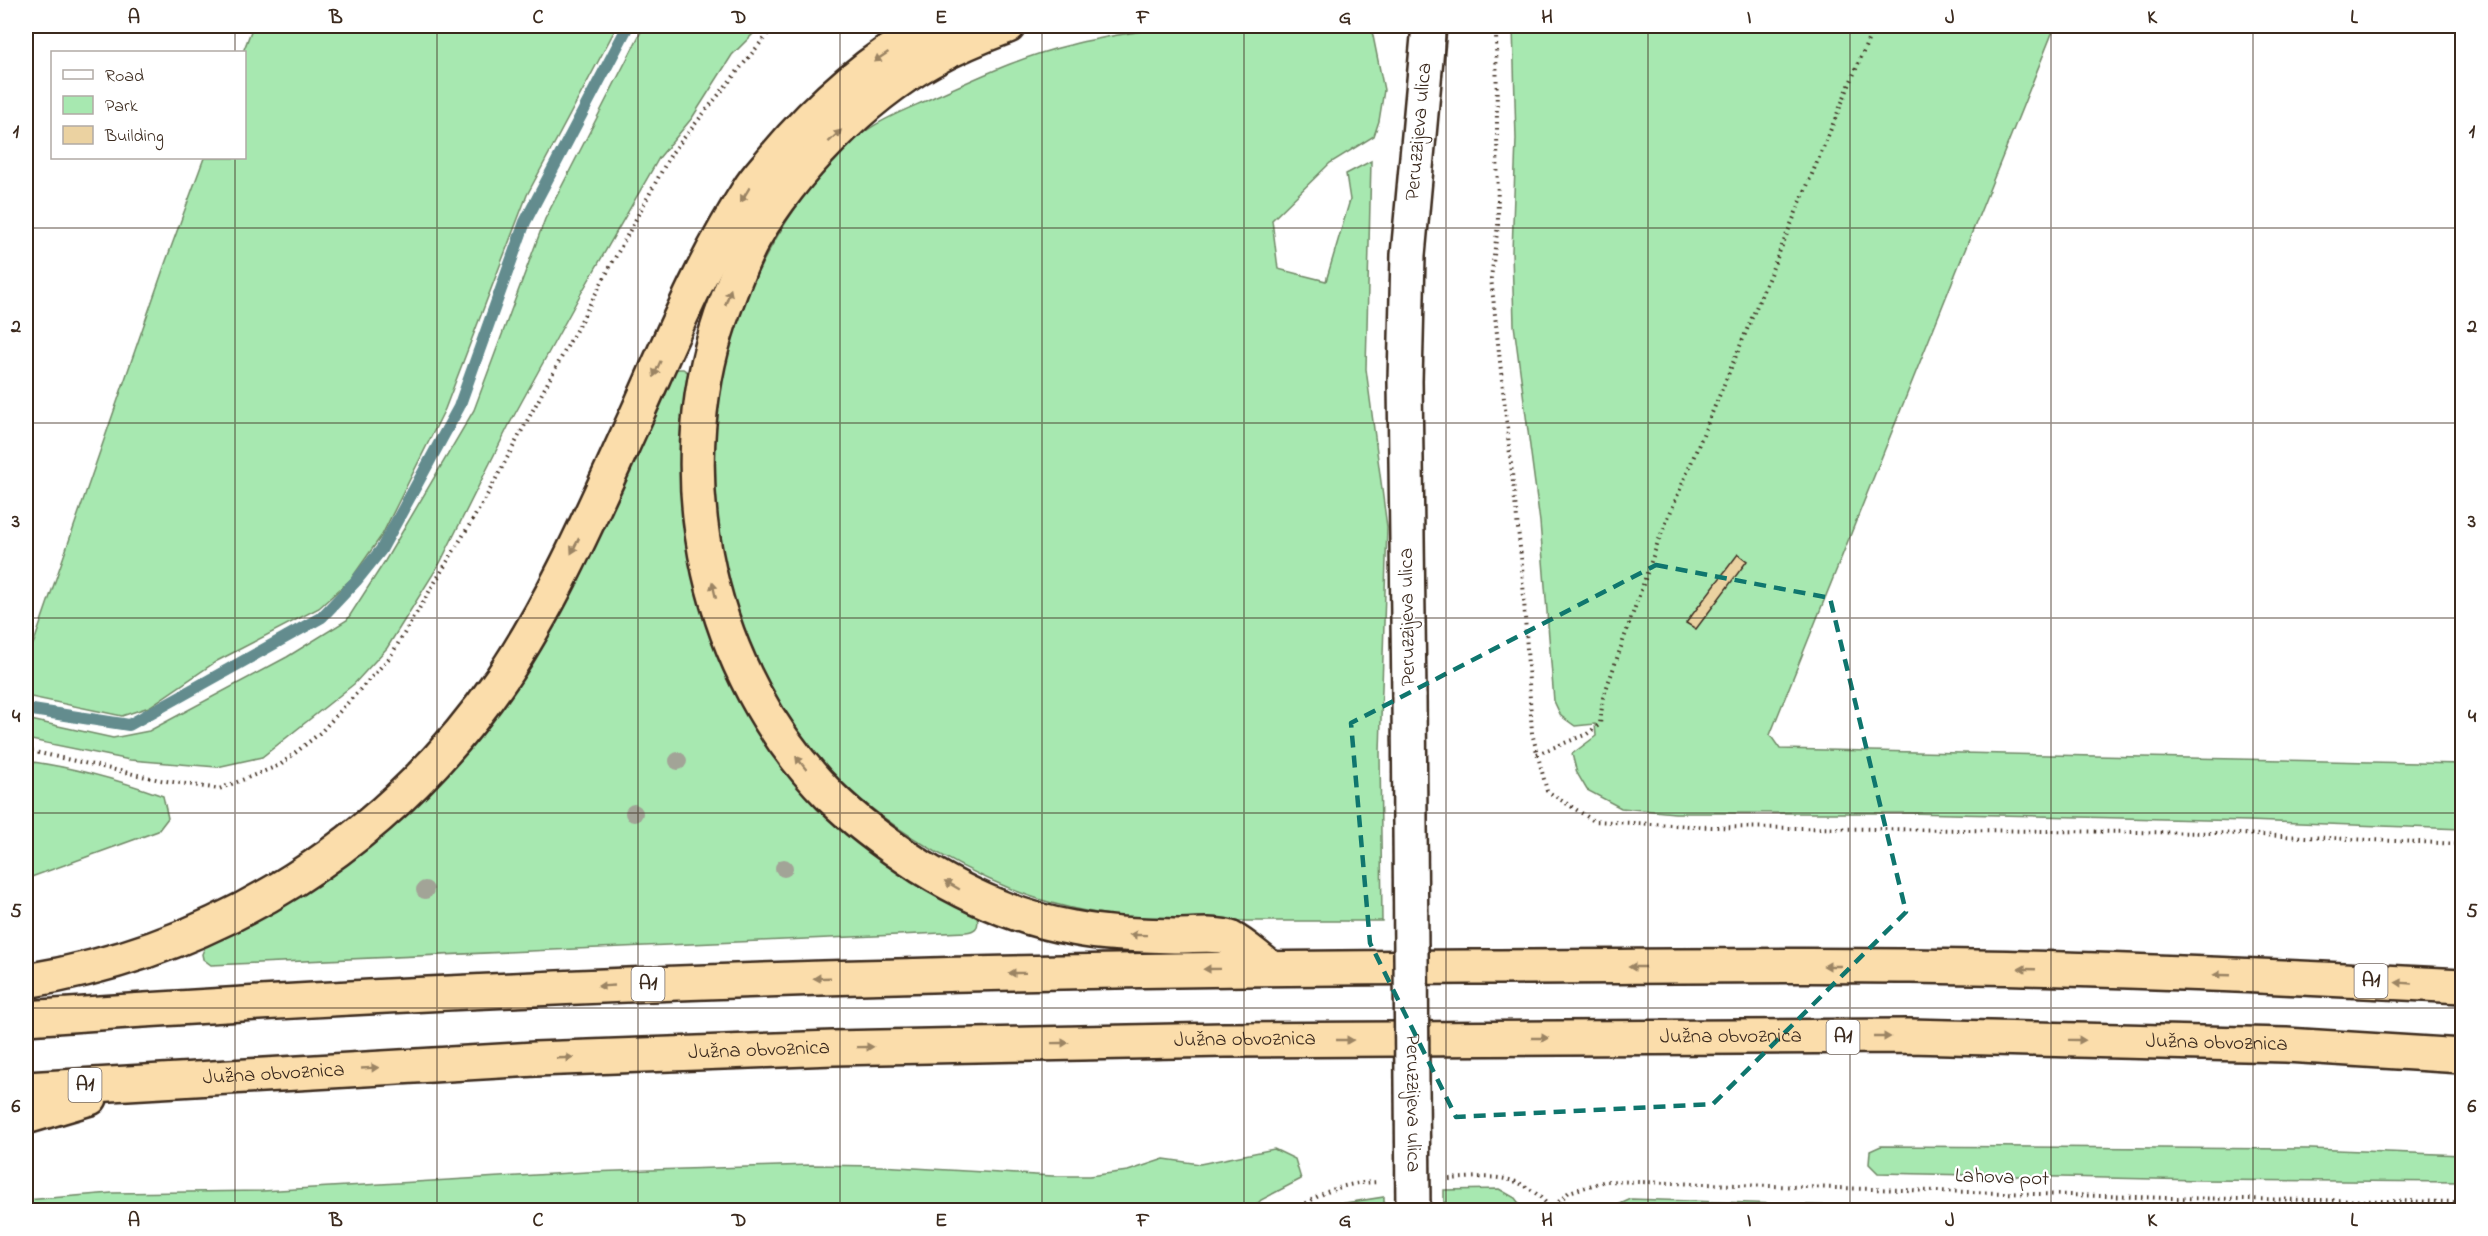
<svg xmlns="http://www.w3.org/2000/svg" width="2488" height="1236" viewBox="0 0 2488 1236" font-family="'Indie Flower',sans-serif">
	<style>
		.green { fill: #a7e8b0; stroke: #718967; stroke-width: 1.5 }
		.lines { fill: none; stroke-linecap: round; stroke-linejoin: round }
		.stream { stroke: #638c8e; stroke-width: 12 }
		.building { fill: #ebd2a1; stroke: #3b2a1e; stroke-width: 1.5 }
		.secondary-casing { stroke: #3b2a1e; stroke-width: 38 }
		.motorway-casing { stroke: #3b2a1e; stroke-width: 38 }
		.path { stroke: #3b2a1e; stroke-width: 4; stroke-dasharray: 1.5 4.5; stroke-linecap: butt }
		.secondary { stroke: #fff; stroke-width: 33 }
		.motorway { stroke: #fbddab; stroke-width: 33 }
		.secondary-bridge-casing { stroke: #3b2a1e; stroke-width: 38; stroke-linecap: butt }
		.secondary-bridge { stroke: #fff; stroke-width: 33 }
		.tree { fill: #a2a497 }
		.oneway { fill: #9b8464 }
		.marked { fill: none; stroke: #0f766e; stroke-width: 4.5; stroke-dasharray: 12 8; stroke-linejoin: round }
		.grid { fill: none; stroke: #3b2a1e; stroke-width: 1.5; stroke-opacity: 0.55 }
		.labels { text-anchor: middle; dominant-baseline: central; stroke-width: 4.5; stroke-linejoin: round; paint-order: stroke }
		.shield { fill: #fff; stroke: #766a62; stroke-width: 1.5 }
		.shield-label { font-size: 20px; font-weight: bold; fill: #3b2a1e }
		.street-label { font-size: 21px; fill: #3b2a1e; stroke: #fff }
		.neatline { fill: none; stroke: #3b2a1e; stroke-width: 2 }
		.grid-label { font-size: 20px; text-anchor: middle; font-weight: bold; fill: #3b2a1e }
	</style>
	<rect width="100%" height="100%" fill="#fff"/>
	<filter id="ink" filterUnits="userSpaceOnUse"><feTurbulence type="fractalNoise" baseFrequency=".0167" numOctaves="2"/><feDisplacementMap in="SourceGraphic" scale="12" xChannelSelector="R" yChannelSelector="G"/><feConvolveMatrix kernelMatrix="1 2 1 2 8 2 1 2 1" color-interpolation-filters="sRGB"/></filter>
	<g filter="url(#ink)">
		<path class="green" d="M253 26H617L527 195 445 409 382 535 351 579 319 608 217 661 149 707 122 716 26 696V657L34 642 166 261 204 158H244L243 52Z
			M644 26H761L732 55 692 118 659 158 579 297 510 423 440 563 387 648 354 684 262 757 217 767 130 760 26 739V719L113 738 149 731 287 657 347 620 385 561 474 410 545 219Z
			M1175 26H1371L1384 90 1379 121 1374 136 1330 163 1272 220 1278 269 1326 281 1350 200 1346 174 1371 161 1366 369 1387 527 1380 752 1382 921C1335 921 1289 921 1242 921 1165 922 1089 920 1016 891 944 862 871 817 819 759 723 652 691 478 729 341 733 326 741 311 747 296 770 241 817 166 866 131 885 117 910 108 932 98 977 78 1022 56 1070 45 1104 36 1140 32 1175 26Z
			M1513 26H2055L1770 735 1780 749 2462 764V829L2248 821 1909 813H1675L1621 808 1587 790 1577 773 1572 754 1596 736 1595 724 1575 726 1561 716 1554 701 1540 522 1514 325 1512 252 1516 139Z
			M678 369H683L689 373 681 478 685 513 705 613 893 865 977 918C980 928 974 931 966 932L211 965 203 959 202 954 205 947C277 912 347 870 406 816 535 695 604 530 672 371Z
			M26 761C72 767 119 780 163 796L168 818 158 831 26 879Z
			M1881 1146 2311 1149 2462 1155V1182L2200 1180 1878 1173 1869 1164 1870 1151Z
			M1274 1149 1295 1159 1301 1179 1261 1200 1251 1210H26V1200L112 1193 262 1191 587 1172 811 1165 880 1166 1053 1176H1089L1128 1171 1164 1159 1200 1164Z
			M1499 1189 1515 1198 1524 1210H1444V1190Z
			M1384 1197V1210H1311L1326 1206Z
			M1631 1199 1960 1210H1607Z"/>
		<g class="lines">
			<path class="stream" d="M26 709 129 725 322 617 356 581 381 550 459 407 525 222 628 26"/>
		</g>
		<path class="building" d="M1738 554 1747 561 1696 629 1686 623Z"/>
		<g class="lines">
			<g class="secondary-casing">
				<g id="secondary">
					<path id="s1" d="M1409 697 1405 381 1408 255 1429 26"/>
				</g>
			</g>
			<g class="motorway-casing">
				<g id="motorway">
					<path d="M1008 26C981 36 955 47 930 61 863 98 792 172 754 238 740 263 731 290 721 317 666 480 708 673 830 796 857 823 889 846 921 867 968 896 1018 919 1073 928 1108 935 1144 935 1180 936 1194 936 1217 933 1230 938 1244 945 1258 959 1271 968"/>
					<path d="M26 981C222 949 389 842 502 678 557 596 596 503 637 414 671 338 703 261 748 191 755 179 765 169 773 159 818 105 869 59 931 26"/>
					<path d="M26 1018C506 984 988 969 1470 967 1617 967 1765 964 1911 966 2095 968 2279 976 2462 986"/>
					<path id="s2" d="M26 1089 535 1059 833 1048 1224 1040 1909 1036 2286 1045 2462 1056"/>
					<path d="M26 1117 90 1098"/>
				</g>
			</g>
			<path class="path" d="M1496 26 1498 225 1491 278 1522 566 1532 733 1547 791 1594 821 1712 827 2216 833 2462 844
				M26 750 160 780 219 789 280 765 320 733 390 657 485 499 671 154 774 26
				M1537 754 1587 734 1600 724 1603 698 1658 542 1874 26
				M1449 1179C1492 1176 1522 1172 1551 1209
				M1296 1210C1325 1190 1343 1183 1379 1182
				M1550 1210 1569 1192 1606 1181 2169 1198 2462 1202"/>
			<use href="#secondary" class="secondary"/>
			<use href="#motorway" class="motorway"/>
			<g class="secondary-bridge-casing">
				<g id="secondary-bridge">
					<path id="s3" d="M1409 697 1413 1210"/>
				</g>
			</g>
			<use href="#secondary-bridge" class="secondary-bridge"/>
		</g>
		<g class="tree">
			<circle cx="678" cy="761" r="9"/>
			<circle cx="634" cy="813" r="9"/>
			<circle cx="784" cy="868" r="9"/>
			<circle cx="425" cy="890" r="9"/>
		</g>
		<defs><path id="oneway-solid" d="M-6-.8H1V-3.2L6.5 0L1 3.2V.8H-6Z" transform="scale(1.5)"/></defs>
		<g class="oneway">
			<use href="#oneway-solid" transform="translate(881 57) rotate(146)"/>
			<use href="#oneway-solid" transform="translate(835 136) rotate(-43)"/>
			<use href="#oneway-solid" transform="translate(745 195) rotate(121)"/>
			<use href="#oneway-solid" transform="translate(728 297) rotate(-71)"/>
			<use href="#oneway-solid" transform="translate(657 369) rotate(114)"/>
			<use href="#oneway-solid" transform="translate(575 546) rotate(117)"/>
			<use href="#oneway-solid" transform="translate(714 590) rotate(-103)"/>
			<use href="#oneway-solid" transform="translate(801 763) rotate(-128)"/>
			<use href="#oneway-solid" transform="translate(952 885) rotate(-150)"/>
			<use href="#oneway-solid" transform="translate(1138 935) rotate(-179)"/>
			<use href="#oneway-solid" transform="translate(1832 966) rotate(180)"/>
			<use href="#oneway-solid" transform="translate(1637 967) rotate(180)"/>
			<use href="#oneway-solid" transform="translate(1212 969) rotate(179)"/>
			<use href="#oneway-solid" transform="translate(2027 969) rotate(-178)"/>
			<use href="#oneway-solid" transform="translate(1017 973) rotate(179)"/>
			<use href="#oneway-solid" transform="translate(2222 975) rotate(-178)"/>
			<use href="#oneway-solid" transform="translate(822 978) rotate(178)"/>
			<use href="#oneway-solid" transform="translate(2404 983) rotate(-177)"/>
			<use href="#oneway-solid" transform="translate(606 986) rotate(177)"/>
			<use href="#oneway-solid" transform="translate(1882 1037)"/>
			<use href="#oneway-solid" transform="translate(1540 1038)"/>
			<use href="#oneway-solid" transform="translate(1345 1040)"/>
			<use href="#oneway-solid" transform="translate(2077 1040) rotate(1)"/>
			<use href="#oneway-solid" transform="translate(1060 1043) rotate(-1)"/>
			<use href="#oneway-solid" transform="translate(865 1047) rotate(-1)"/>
			<use href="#oneway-solid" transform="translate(565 1058) rotate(-2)"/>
			<use href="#oneway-solid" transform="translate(370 1068) rotate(-3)"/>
		</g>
	</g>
	<path class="marked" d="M1656 565 1830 598 1906 912 1713 1104 1456 1117 1370 943 1351 723Z"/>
	<path class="grid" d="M235 26V52M437 26V1210M638 26V1210M840 26V1210M1042 26V1210M1244 26V1210M1446 26V1210M1648 26V1210M1850 26V1210M2051 26V1210M2253 26V1210M235 158V1210M26 228H2462M26 423H2462M26 618H2462M26 813H2462M26 1008H2462"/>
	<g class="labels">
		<g class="shield">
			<rect x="2354.5" y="964" width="33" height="34" rx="4.5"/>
			<rect x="631.5" y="967" width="33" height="34" rx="4.5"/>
			<rect x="1826.5" y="1020" width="33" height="34" rx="4.5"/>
			<rect x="68.5" y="1068" width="33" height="34" rx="4.5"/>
		</g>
		<g class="shield-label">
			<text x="2371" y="981">A1</text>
			<text x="648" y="984">A1</text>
			<text x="1843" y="1037">A1</text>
			<text x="85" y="1085">A1</text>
		</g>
		<g class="street-label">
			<text stroke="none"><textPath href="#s1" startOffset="566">Peruzzijeva ulica</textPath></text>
			<text transform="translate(1408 617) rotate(-91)">Peruzzijeva ulica</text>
			<text stroke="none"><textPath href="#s2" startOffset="1706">Južna obvoznica</textPath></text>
			<text stroke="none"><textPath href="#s2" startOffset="1220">Južna obvoznica</textPath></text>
			<text stroke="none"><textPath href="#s2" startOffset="2192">Južna obvoznica</textPath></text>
			<text stroke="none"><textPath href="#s2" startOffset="734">Južna obvoznica</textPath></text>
			<text stroke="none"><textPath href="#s2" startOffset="248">Južna obvoznica</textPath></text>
			<text stroke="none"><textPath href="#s3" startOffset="406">Peruzzijeva ulica</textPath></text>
			<text transform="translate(2002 1178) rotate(2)">Lahova pot</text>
		</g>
	</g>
	<rect width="2488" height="1236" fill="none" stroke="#fff" stroke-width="66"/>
	<rect x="51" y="51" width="195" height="108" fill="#ffffff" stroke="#b1aaa5" stroke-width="1.5"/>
	<rect x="63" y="70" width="30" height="9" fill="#ffffff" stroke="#b1aaa5" stroke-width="1.5"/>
	<text x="105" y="81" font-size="18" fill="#3b2a1e">Road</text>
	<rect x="63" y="96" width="30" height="18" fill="#a7e8b0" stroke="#b1aaa5" stroke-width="1.5"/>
	<text x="105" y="111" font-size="18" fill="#3b2a1e">Park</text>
	<rect x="63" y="126" width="30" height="18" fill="#ebd2a1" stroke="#b1aaa5" stroke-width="1.5"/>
	<text x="105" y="141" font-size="18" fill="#3b2a1e">Building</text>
	<rect x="33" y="33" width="2422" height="1170" class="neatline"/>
	<g class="grid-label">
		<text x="134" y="23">A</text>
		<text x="336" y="23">B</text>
		<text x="538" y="23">C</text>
		<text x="739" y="23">D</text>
		<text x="941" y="23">E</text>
		<text x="1143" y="23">F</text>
		<text x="1345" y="23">G</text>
		<text x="1547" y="23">H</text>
		<text x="1749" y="23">I</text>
		<text x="1950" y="23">J</text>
		<text x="2152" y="23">K</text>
		<text x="2354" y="23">L</text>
		<text x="16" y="137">1</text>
		<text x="2472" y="137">1</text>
		<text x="16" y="332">2</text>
		<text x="2472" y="332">2</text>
		<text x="16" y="527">3</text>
		<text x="2472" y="527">3</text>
		<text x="16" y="722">4</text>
		<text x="2472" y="722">4</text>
		<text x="16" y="917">5</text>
		<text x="2472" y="917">5</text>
		<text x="16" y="1112">6</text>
		<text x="2472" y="1112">6</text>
		<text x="134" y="1226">A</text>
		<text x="336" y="1226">B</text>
		<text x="538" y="1226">C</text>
		<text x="739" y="1226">D</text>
		<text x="941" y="1226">E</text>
		<text x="1143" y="1226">F</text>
		<text x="1345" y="1226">G</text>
		<text x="1547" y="1226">H</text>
		<text x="1749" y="1226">I</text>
		<text x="1950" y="1226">J</text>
		<text x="2152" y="1226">K</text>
		<text x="2354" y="1226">L</text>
	</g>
</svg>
